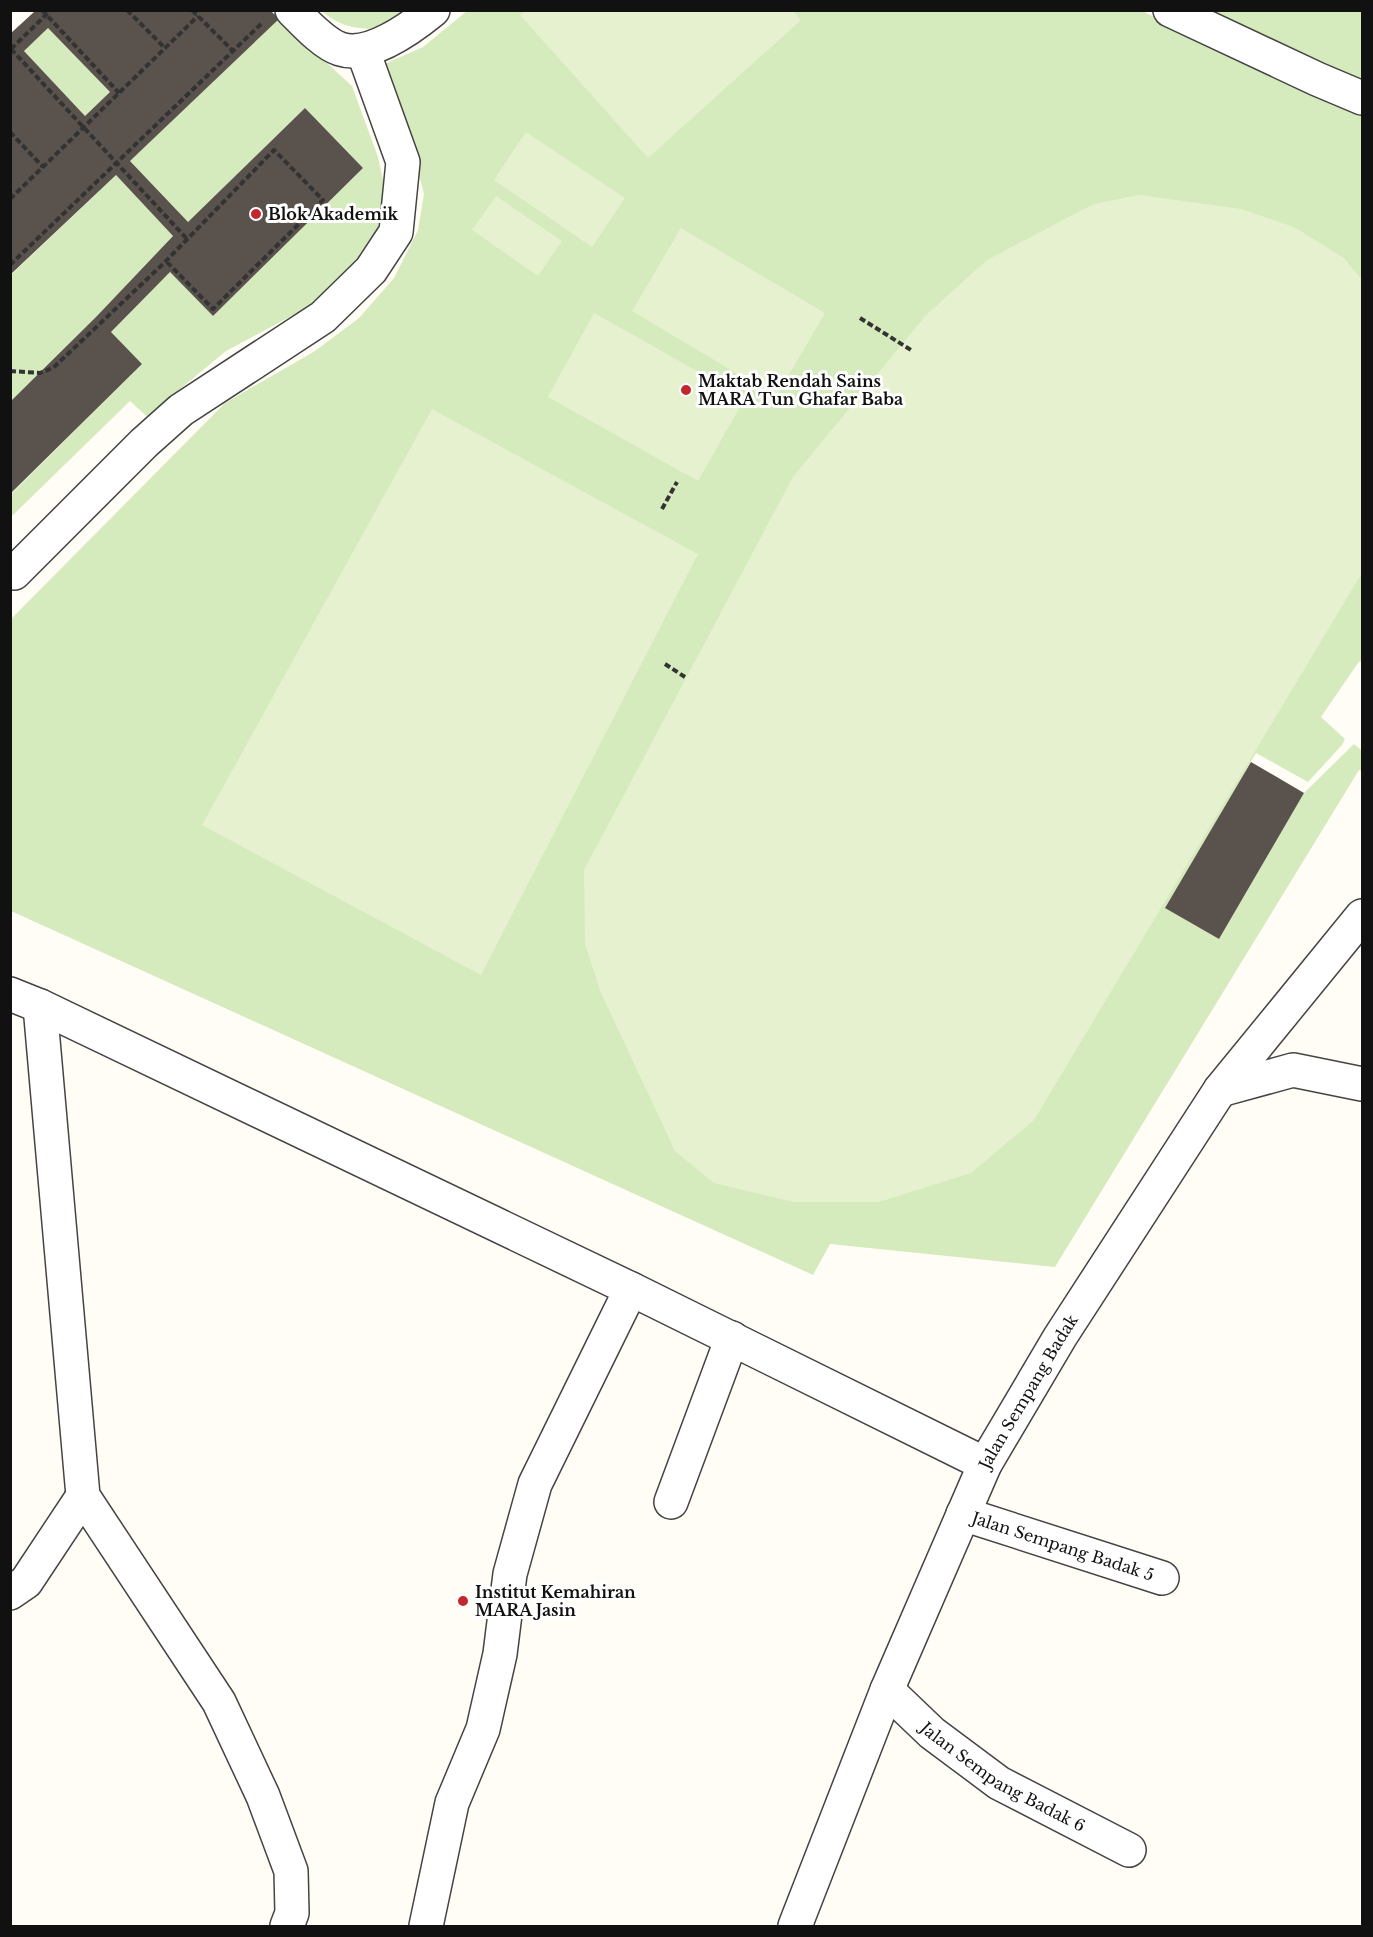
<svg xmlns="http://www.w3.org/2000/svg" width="1373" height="1937" viewBox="0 0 1373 1937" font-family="'Libre Baskerville',serif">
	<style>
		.green { fill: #d5ebbd }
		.pitch { fill: #e6f2cf }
		.building { fill: #5a524d; fill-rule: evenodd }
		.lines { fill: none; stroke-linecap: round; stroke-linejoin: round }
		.minor-casing { stroke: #444; stroke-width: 36 }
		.path { stroke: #333; stroke-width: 4; stroke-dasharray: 6 3; stroke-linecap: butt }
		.minor { stroke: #fff; stroke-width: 33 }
		.poi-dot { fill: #c4262e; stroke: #fff; stroke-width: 2 }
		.labels { text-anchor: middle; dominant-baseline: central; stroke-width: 6; stroke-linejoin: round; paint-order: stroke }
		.poi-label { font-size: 16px; font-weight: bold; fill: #111; stroke: #fff; text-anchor: start }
		.street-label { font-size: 16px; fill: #111; stroke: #fff }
	</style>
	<rect width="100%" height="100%" fill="#fffdf5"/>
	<path class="green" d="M322 11H414C408 15 401 22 394 24 369 33 341 29 322 11Z
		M467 11H1142L1229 53 1362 112V660L1358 663 1321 717 1345 739 1342 745 1308 782 1256 753 1166 908 1219 939 1304 793 1354 744 1362 751V771L1359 770 1055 1267 830 1244 813 1275 11 911V619L225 403 315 351 359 318 394 278 418 230 424 194 415 159 378 67 423 47Z
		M1181 11H1362V88Z
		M279 19 352 86 378 157 385 189 381 226 347 282 303 310 226 351 174 394 154 423 130 401 11 517V494L142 364 111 332 170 272 213 316 363 168 305 108 188 222 130 161Z
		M48 28 110 92 85 116 24 51Z
		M116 175 173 236 96 317 11 403V275Z"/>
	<path class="pitch" d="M525 11 792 10 801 20 648 158 520 15Z
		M526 132 625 198 592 247 494 180Z
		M1139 195 1241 209 1294 227 1344 258 1362 280V573L1034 1120 971 1173 879 1202H794L714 1183 675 1151 601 993 585 944 584 870 793 477 926 315 987 260 1094 204Z
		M496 196 562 241 538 276 472 230Z
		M681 228 825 313 776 397 632 311Z
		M594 313 745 398 698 481 548 397Z
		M432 409 698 554 481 975 202 825Z"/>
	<path class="building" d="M32 10H270L279 19 130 161 188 222 305 108 363 168 213 316 170 272 111 332 142 364 10 494V402L96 317 173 236 116 175 10 275V34L34 12ZM48 28 110 92 85 116 24 51Z
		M1251 762 1304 793 1219 939 1165 908Z"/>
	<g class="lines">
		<g class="minor-casing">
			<g id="minor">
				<path d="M292 10C304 22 324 44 340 49 369 59 411 28 433 10"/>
				<path d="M1170 10 1317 79 1362 98"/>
				<path d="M14 573 144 443 181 410 323 317 371 270 396 232 403 162 363 51"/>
				<path d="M10 994 40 1006 631 1289 985 1464"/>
				<path d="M40 1006 83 1496 219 1702 263 1796 291 1871 292 1913 287 1926"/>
				<path d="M1220 1090 1293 1070 1362 1084"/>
				<path d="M671 1502 732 1338"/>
				<path id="s1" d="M963 1514 1162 1578"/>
				<path d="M10 1593 26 1582 83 1496"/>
				<path id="s2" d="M887 1690 932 1733 999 1783 1129 1850"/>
				<path d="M426 1926 452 1803 483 1729 500 1654 510 1574 535 1484 631 1289"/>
				<path id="s3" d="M795 1926 887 1690 985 1464 1060 1337 1220 1090 1362 916"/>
			</g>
		</g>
		<path class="path" d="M42 10 119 93
			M127 10 165 48
			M192 10 233 51
			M11 49 187 239
			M11 49 51 10
			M10 132 43 167
			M10 199 198 16
			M10 265 261 24
			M860 318 911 350
			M10 371 40 373 53 368 163 264 166 261 274 150 323 200 213 309 166 261
			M662 509 677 482
			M665 664 685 677"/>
		<use href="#minor" class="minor"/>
	</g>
	<g class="poi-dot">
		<circle cx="256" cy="214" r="6"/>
		<circle cx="686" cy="390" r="6"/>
		<circle cx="463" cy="1601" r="6"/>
	</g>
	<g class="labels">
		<g class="poi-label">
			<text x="268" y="214">Blok Akademik</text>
			<text x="698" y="381">Maktab Rendah Sains<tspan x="698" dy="18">MARA Tun Ghafar Baba</tspan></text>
			<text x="475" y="1592">Institut Kemahiran<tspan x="475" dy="18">MARA Jasin</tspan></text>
		</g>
		<g class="street-label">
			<text stroke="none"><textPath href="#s3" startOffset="584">Jalan Sempang Badak</textPath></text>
			<text stroke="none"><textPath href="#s1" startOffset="105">Jalan Sempang Badak 5</textPath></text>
			<text stroke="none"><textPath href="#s2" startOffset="146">Jalan Sempang Badak 6</textPath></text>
		</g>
	</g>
	<rect width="1373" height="1937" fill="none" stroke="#111111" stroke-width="24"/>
</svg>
